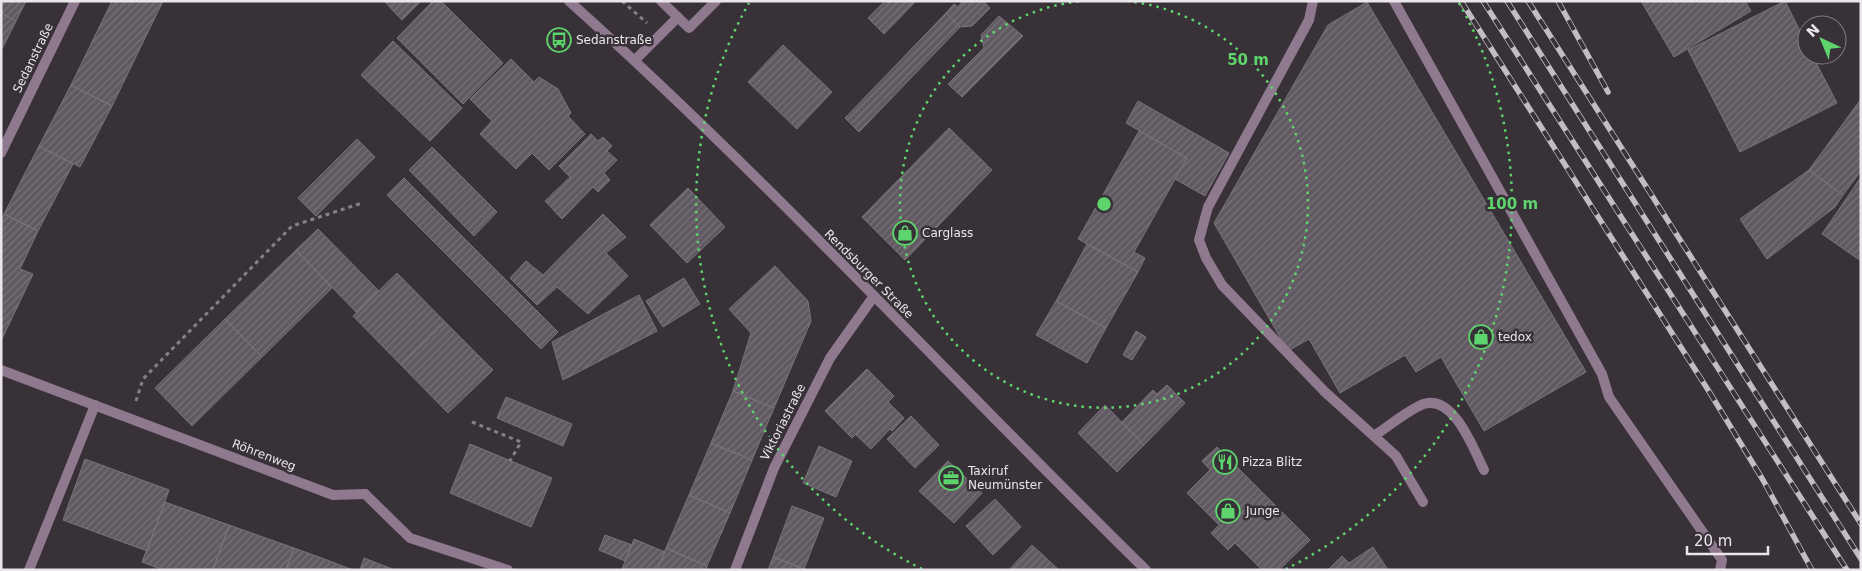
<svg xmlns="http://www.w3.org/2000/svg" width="1862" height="571" viewBox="0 0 1862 571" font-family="'DejaVu Sans',sans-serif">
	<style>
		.building { fill: url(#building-hatch); stroke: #7b737b }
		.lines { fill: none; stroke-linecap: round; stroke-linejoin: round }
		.path { stroke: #868086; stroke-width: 3; stroke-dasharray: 4 4; stroke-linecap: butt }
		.service { stroke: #8f798f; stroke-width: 10 }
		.minor { stroke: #8f798f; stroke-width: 10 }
		.tertiary { stroke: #8f798f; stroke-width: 10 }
		.rail-casing { stroke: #c2bdc2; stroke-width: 5.5 }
		.rail { stroke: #383138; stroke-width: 4; stroke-dasharray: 11; stroke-linecap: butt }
		.ring { fill: none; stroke: #5ed56c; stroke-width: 2.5; stroke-dasharray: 2.5 5 }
		.labels { text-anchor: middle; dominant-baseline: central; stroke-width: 5; stroke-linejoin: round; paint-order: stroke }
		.poi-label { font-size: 12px; fill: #ebe6eb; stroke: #383138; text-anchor: start }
		.street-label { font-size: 12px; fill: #ebe6eb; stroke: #383138 }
		.centre { fill: #5ed56c; stroke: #383138; stroke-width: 2.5 }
		.ring-label { font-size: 15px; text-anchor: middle; font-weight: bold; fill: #5ed56c; stroke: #383138; stroke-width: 5; stroke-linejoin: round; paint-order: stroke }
	</style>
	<defs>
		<pattern id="building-hatch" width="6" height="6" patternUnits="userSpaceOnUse" patternTransform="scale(1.25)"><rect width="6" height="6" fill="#615961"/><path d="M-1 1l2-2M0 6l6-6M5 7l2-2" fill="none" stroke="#787178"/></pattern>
	</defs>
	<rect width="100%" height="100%" fill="#383138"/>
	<path class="building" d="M1 1H26L16 21 1 13Z
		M112 1H163L112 106 71 85Z
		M384 1H421L402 20Z
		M433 1H441L503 63 463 104 397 38Z
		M885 1H916L884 34 868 18Z
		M963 1H983L990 8 972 26 960 27 946 13 954 4 958 7Z
		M1641 1H1745L1751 11 1674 57Z
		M1785 1 1807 45V55H1812L1837 103 1740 152 1688 50Z
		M1367 2 1586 372 1484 431 1441 357 1416 372 1405 355 1340 393 1309 339 1288 351 1214 223 1328 25Z
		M1 13 16 21 1 51Z
		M946 13 960 27 859 132 845 118Z
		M999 16 1023 36 962 97 948 84 984 48 981 35Z
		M393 41 462 108 430 141 361 75Z
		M783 45 832 92 797 129 748 82Z
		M511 59 534 82 539 77 558 89 571 113 568 116 585 134 549 170 532 153 516 169 480 134 492 121 470 99Z
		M71 85 112 106 80 167 39 146Z
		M1861 99V171L1843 195 1809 170Z
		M1138 101 1229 153 1205 196 1175 179 1187 158 1126 123Z
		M949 128 992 170 905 260 862 217Z
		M1139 131 1187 158 1134 252 1145 258 1138 272 1078 239Z
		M591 134 598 141 603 137 612 146 607 151 617 160 604 173 610 180 598 192 593 187 562 219 545 201 570 177 559 166Z
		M357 139 375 157 316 216 298 198Z
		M39 146 73 164 38 231 4 214Z
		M432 147 497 212 474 236 409 170Z
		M1809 170 1843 195 1835 207 1767 259 1740 219Z
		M1861 177V261L1822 234Z
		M404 178 558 332 541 349 387 195Z
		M688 188 725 227 687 263 650 225Z
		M4 214 38 231 20 269 33 274 1 341V220Z
		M603 214 626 237 606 253 628 276 588 314 557 287 537 305 510 278 526 261 543 275Z
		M318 229 379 291 357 313 296 250Z
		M1087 244 1138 272 1106 328 1056 301Z
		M296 250 332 288 262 357 225 319Z
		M775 266 808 301 811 321 774 408 733 391 751 333 729 309Z
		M397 273 445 322 401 365 353 316Z
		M684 278 700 304 663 327 646 301Z
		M639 295 657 331 563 380 552 342Z
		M1056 301 1106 328 1087 363 1036 335Z
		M225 319 262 357 192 426 155 388Z
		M445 322 493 370 448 413 401 365Z
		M1136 331 1146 337 1132 360 1123 355Z
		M867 369 894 396 852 438 825 411Z
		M1167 385 1185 403 1144 445 1122 422 1153 390 1157 394Z
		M733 391 774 408 752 460 711 443Z
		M506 397 572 424 563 446 497 418Z
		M888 402 904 418 892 431 890 429 871 449 856 435Z
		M1105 405 1144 445 1117 472 1078 433Z
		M911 416 939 445 915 468 887 439Z
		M711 443 752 460 730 513 689 495Z
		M470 444 552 478 531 527 450 493Z
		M819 446 852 461 836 497 803 483Z
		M1217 447 1310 540 1279 570H1262L1235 543 1228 550 1211 533 1219 525 1187 493 1210 470 1202 461Z
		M85 459 169 490 147 551 63 520Z
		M948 461 982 493 954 523 919 491Z
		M689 495 730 513 707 566 666 548Z
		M995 499 1021 527 993 555 966 526Z
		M165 502 229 525 213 570H163L142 562Z
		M792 506 824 518 804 569 773 557Z
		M229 525 294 548 286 570H213Z
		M605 535 632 545 625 561 599 550Z
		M634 539 665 552 657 570 622 569Z
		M1032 545 1059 570H1009Z
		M1373 547 1388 570H1328L1342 556 1349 563Z
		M294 548 319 557 353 570H286Z
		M666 548 707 566 706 570H657Z
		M773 557 804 569 807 570H768Z
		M364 558 395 570H360Z"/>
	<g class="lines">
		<path class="path" d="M622 1 647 23
			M136 401 143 379 292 226 362 203
			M472 422 521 442 510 461"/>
		<path class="service" d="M661 1 689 28 716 1
			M1313 1 1309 20 1208 207 1199 240 1206 258 1222 285 1325 392 1396 456 1423 502
			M1394 1 1602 374 1609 397 1722 560 1720 570
			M635 60 678 17
			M1374 436C1389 426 1403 414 1419 406 1452 389 1473 448 1484 470
			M365 494 410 538 508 570
			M29 570 95 405"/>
		<path class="minor" d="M1 153 75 1
			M1 370 333 495 365 494"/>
		<path class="tertiary" d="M569 1C770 181 953 381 1146 570
			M735 570 774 468 830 358 874 296"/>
		<g class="rail-casing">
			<path id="rail" d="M1461 1 1710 393 1763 480 1812 570
				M1483 1 1847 570
				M1507 1 1861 559
				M1528 1 1861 524
				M1558 1 1608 92"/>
		</g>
		<use href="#rail" class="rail"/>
	</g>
	<g class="ring">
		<path d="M1127 1A204 204 0 1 1 1081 1"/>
		<path d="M922 569A408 408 0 0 1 749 3M1459 3A408 408 0 0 1 1286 569"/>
	</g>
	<defs>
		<g id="bus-ring" transform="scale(1.25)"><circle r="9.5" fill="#383138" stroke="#5ed56c" stroke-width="1.5"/><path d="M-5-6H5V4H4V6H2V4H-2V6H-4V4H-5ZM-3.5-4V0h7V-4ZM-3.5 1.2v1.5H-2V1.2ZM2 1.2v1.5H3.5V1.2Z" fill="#5ed56c"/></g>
		<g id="shop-ring" transform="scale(1.25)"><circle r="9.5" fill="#383138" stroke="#5ed56c" stroke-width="1.5"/><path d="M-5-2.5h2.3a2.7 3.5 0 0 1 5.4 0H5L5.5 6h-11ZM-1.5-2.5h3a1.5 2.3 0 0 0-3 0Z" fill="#5ed56c"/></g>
		<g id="restaurant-ring" transform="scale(1.25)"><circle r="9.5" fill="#383138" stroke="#5ed56c" stroke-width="1.5"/><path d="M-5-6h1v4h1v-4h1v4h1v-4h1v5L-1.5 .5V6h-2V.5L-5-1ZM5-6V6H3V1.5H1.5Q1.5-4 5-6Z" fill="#5ed56c"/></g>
		<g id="office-ring" transform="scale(1.25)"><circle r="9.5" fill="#383138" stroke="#5ed56c" stroke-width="1.5"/><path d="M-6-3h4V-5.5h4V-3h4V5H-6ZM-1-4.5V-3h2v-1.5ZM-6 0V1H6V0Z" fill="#5ed56c"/></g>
	</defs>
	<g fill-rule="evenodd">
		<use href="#bus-ring" x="559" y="40"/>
		<use href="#shop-ring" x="905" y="233"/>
		<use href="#shop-ring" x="1481" y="337"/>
		<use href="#restaurant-ring" x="1225" y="462"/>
		<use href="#office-ring" x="951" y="478"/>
		<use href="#shop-ring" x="1228" y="511"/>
	</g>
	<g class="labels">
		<g class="poi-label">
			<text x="576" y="40">Sedanstraße</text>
			<text x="922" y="233">Carglass</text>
			<text x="1498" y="337">tedox</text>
			<text x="1242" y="462">Pizza Blitz</text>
			<text x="968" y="471">Taxiruf<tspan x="968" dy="14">Neumünster</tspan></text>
			<text x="1246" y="511">Junge</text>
		</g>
		<g class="street-label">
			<text transform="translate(33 58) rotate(-64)">Sedanstraße</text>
			<text transform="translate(869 274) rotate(45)">Rendsburger Straße</text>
			<text transform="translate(783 422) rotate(-63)">Viktoriastraße</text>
			<text transform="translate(264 455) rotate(21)">Röhrenweg</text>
		</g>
	</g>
	<circle cx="1104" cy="204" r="8" class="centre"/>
	<g class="ring-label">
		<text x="1248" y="65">50 m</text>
		<text x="1512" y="209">100 m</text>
	</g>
	<rect width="1862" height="571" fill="none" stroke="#ebe6eb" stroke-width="5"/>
	<g transform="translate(1822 40) rotate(316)"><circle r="24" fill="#383138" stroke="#807980"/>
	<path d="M0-4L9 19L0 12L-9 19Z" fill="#5ed56c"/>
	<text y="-8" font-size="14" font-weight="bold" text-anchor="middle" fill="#ebe6eb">N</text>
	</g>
	<path d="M1687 546v8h81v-8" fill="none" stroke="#ebe6eb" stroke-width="2.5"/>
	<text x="1694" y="546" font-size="15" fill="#ebe6eb" stroke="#383138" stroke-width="4" paint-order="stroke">20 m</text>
</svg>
